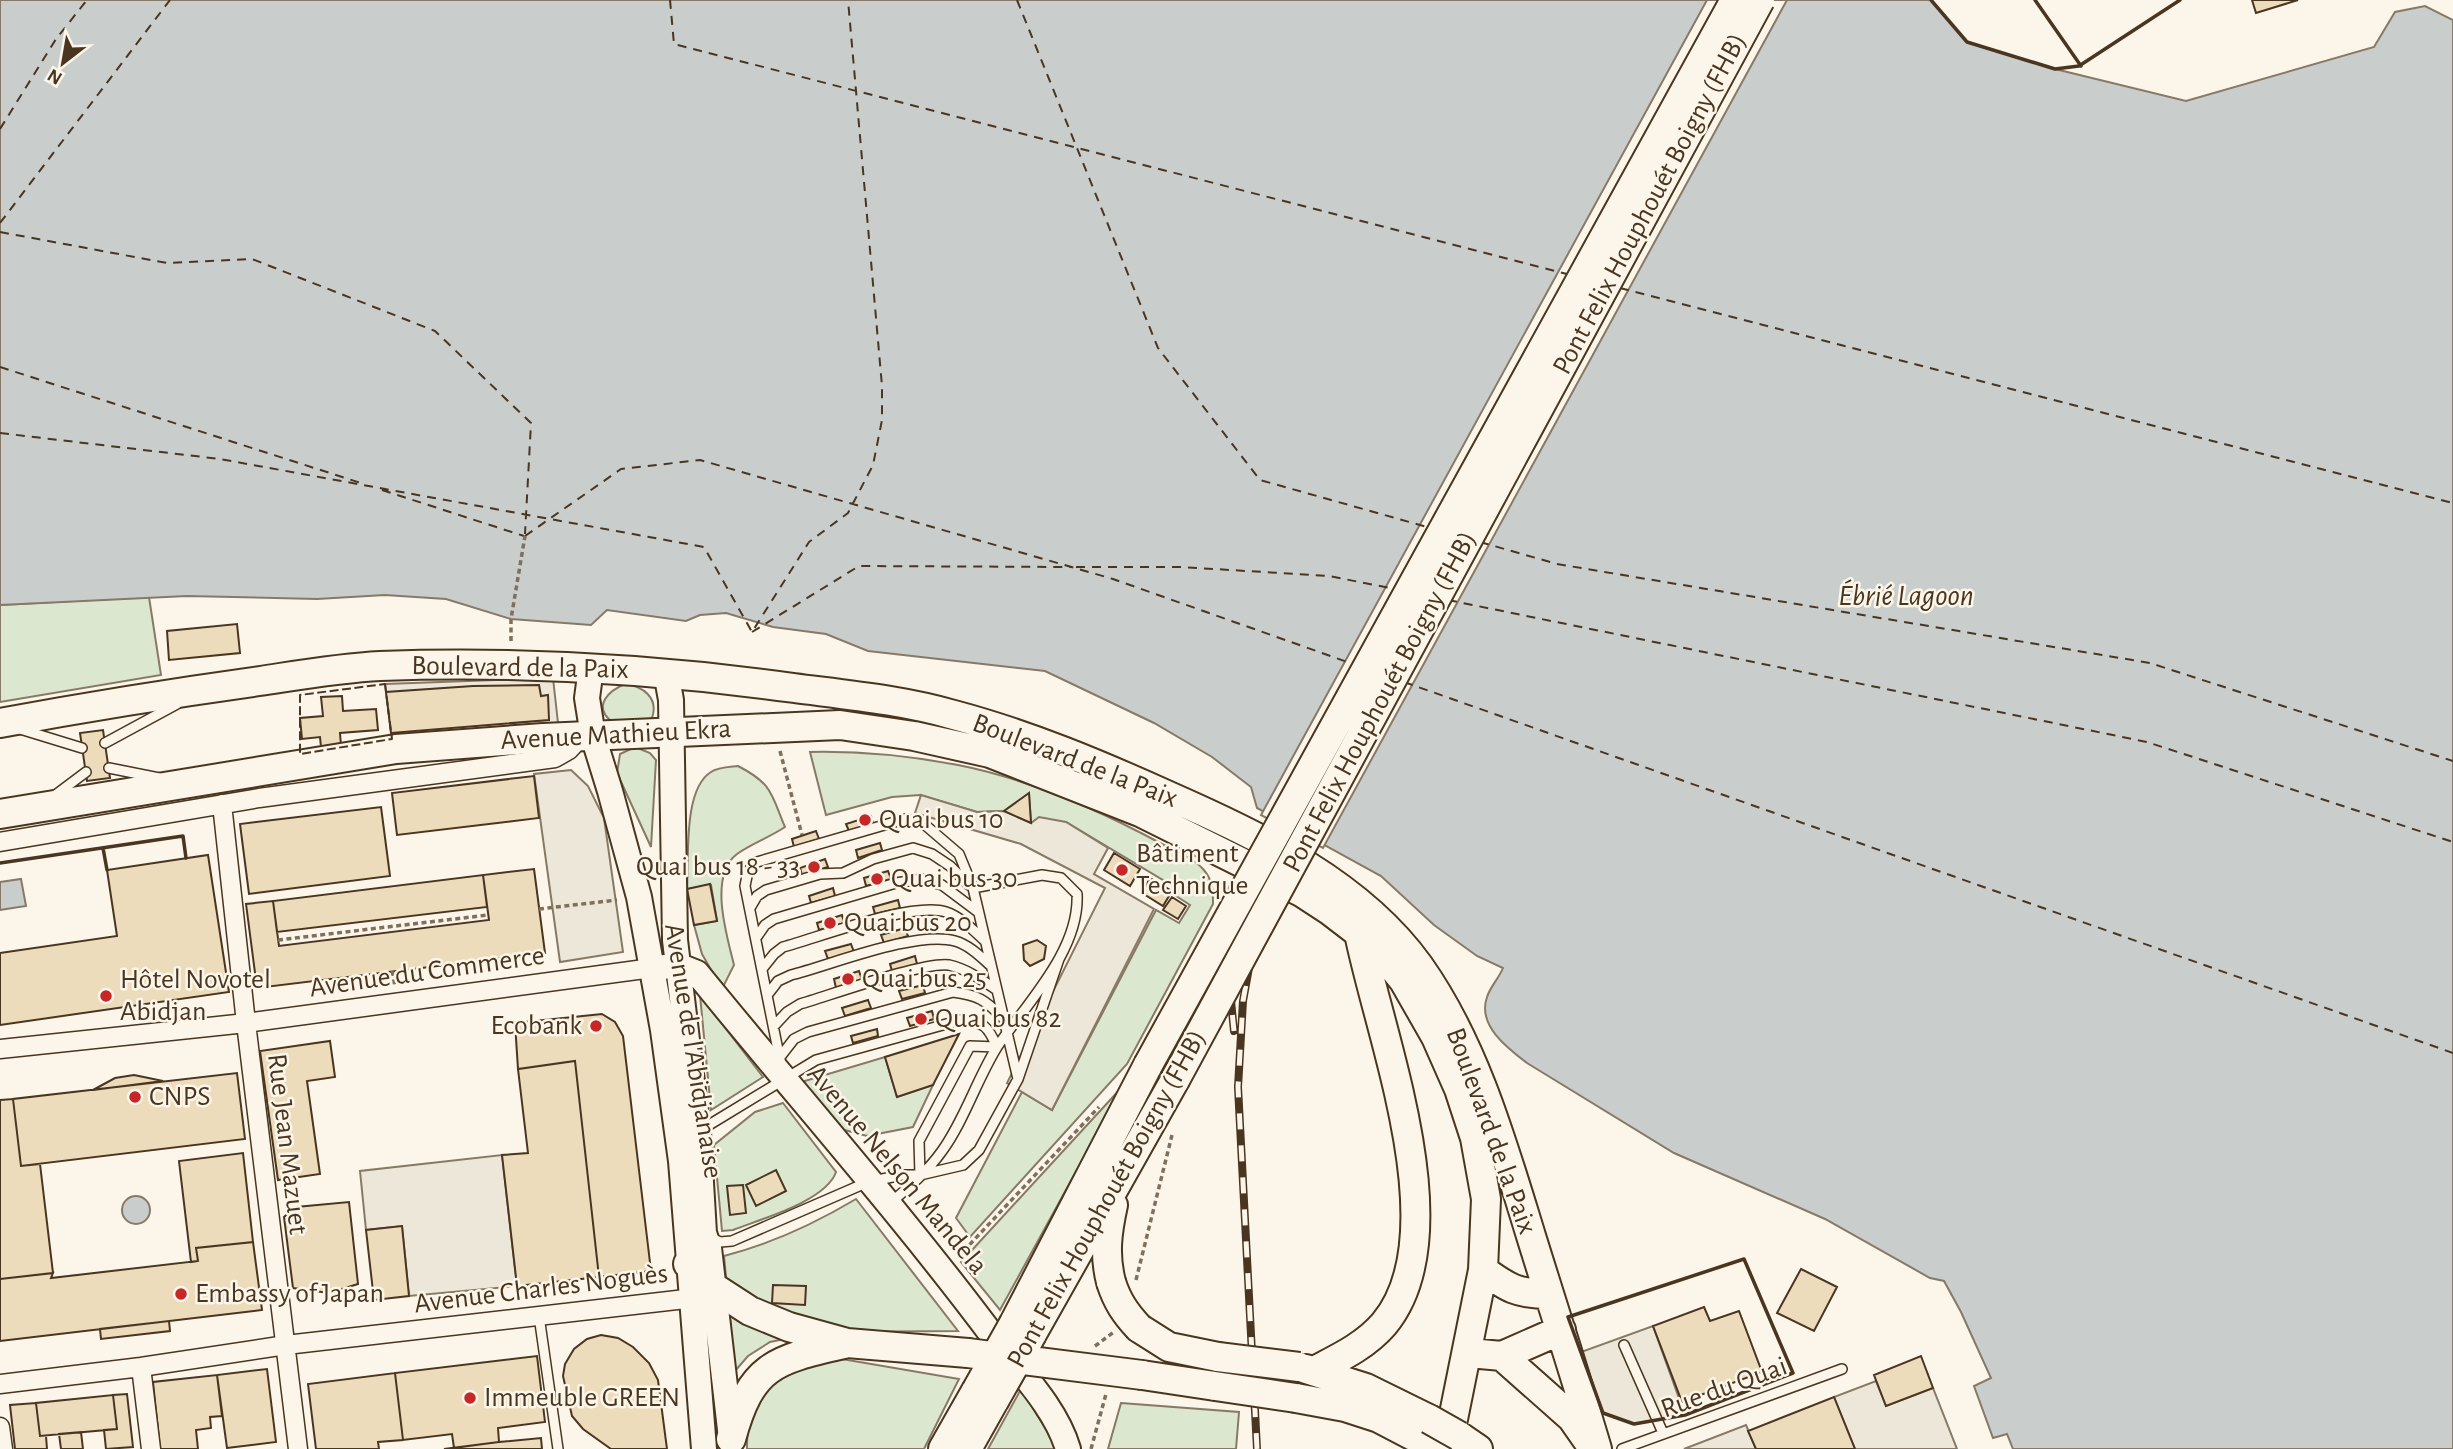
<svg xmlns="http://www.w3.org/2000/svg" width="2453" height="1449" viewBox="0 0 2453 1449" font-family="'Alegreya Sans',sans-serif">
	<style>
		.green { fill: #dce7d0; stroke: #887966; stroke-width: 2 }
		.parking { fill: #ede7d9; stroke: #887966; stroke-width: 2 }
		.water { fill: #c9cecd; stroke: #887966; stroke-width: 2 }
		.pier { fill: #fbf6e9; stroke: #887966; stroke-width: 2 }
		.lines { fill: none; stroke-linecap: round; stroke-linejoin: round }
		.ferry { stroke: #4a3520; stroke-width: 2; stroke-dasharray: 9 7; stroke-linecap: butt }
		.building { fill: #ecdcbc; stroke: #4a3520; stroke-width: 2 }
		.lane-casing { stroke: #4a3520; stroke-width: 12 }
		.street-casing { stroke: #4a3520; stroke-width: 21 }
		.secondary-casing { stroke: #4a3520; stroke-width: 28 }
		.primary-casing { stroke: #4a3520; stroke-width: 32 }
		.path { stroke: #7f6f5c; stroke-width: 3.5; stroke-dasharray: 5 3.5; stroke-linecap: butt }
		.lane { stroke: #fbf6e9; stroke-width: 9 }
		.street { stroke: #fbf6e9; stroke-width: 18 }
		.secondary { stroke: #fbf6e9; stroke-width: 24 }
		.primary { stroke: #fbf6e9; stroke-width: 28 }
		.rail-casing { stroke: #4a3520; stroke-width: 8 }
		.rail { stroke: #fbf6e9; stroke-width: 5; stroke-dasharray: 16; stroke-linecap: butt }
		.primary-bridge-casing { stroke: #4a3520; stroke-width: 32; stroke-linecap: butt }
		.primary-bridge { stroke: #fbf6e9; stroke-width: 28 }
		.fence { stroke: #4a3520; stroke-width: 2; stroke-dasharray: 9 3.5; stroke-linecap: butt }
		.wall { stroke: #4a3520; stroke-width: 3.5 }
		.poi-dot { fill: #c62828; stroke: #fbf6e9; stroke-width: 2.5 }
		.labels { text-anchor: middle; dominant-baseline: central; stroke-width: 5; stroke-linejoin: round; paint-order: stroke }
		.street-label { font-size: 28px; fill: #4a3520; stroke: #fbf6e9 }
		.poi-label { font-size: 28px; fill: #4a3520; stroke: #fbf6e9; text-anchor: start }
		.water-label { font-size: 30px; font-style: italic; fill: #4a3520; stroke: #fbf6e9 }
	</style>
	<rect width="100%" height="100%" fill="#fbf6e9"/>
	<path class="green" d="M149 597 161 675 0 702V605Z
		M625 684C643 686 659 698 652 718L646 720 611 721C593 706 608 691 625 684Z
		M635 747 650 753 656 760 651 847 617 773 620 754Z
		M810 752C859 751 910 756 958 765 1029 779 1099 810 1162 844 1176 851 1193 858 1203 869 1213 880 1213 890 1213 904L1127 1064 970 1237 956 1218 1022 1092 1052 1110 1156 910 1179 923 1190 905 1173 894 1176 888 1066 822 1031 823 1029 793 1004 811 977 812 920 795 892 797 826 815Z
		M738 766C773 784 771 794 785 827 770 837 751 844 737 854 708 876 727 936 734 965L722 989 702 954 694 925 717 921 711 885 687 889C689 858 683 789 711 772 718 767 730 767 738 766Z
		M700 995 763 1077 711 1110Z
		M885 1057 897 1097 933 1085 913 1127 867 1136 837 1128 798 1083Z
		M1123 1086 1000 1310 961 1262Z
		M783 1103 836 1172C826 1201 761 1219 733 1230L722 1231 714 1145 755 1112Z
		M856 1199 958 1331 819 1332 770 1342 748 1356 735 1371 724 1256C771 1244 814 1224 856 1199Z
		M836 1358 959 1379 924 1449H747C746 1387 782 1370 836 1358Z
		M1021 1389 1058 1449H988Z
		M1121 1403 1239 1412 1236 1449H1108Z"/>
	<path class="parking" d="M553 678 558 723 392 739 385 684Z
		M571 770 588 786 604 818 623 952 560 962 534 774Z
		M921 795 977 812 1004 811 1031 823 1039 817 1066 822 1108 848 1094 874 1154 909 1052 1110 1007 1083 1105 888 1021 844 915 813Z
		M502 1155 517 1286 409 1296 402 1226 366 1230 360 1171Z
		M1653 1326 1685 1415 1634 1424 1603 1413 1581 1352Z
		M1876 1381 1886 1406 1933 1388 1957 1449H1855L1834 1397Z
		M1746 1425 1756 1449H1684Z"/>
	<path class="water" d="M0 0H1931L1967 42 2055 69 2186 101 2374 47 2395 12 2425 6 2453 20V1449H2013L2007 1434 1993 1438 1974 1386 1991 1378 1961 1312 1944 1281 1930 1278 1825 1219 1674 1153 1527 1063C1507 1048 1477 1025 1487 997 1490 987 1499 978 1503 968L1477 956 1434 925 1381 876 1257 808 1251 787 1212 757 1154 723 1045 671 868 651 826 634 773 627 726 613 700 615 686 621 607 610 591 625 511 619 446 599 385 595 317 599 187 596 0 605Z
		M21 879 26 906 0 910V882Z
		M122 1210a14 14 0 1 1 28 0a14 14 0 1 1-28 0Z"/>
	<path class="pier" d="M1707 0H1787L1323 848 1261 815Z"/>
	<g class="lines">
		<path class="ferry" d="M670 0 674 44 1567 274
			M1017 0 1158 348 1260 480 1427 527
			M0 129 56 39 87 0
			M0 223 170 0
			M0 232 167 263 252 259 435 331 531 423 525 534
			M1620 288 2453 503
			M0 367 364 484
			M0 433 220 459 704 547 752 632 809 542 848 513 873 465 882 420V386L848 0
			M382 490 524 536
			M525 536 621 469 700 460 1113 579 1353 664
			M1480 542 1557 564 2150 663 2453 761
			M1076 567H1181L1329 576 1395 589
			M1448 600 2147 742 2453 842
			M752 632 859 566 1071 567
			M1404 682 2453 1053"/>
	</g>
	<path class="building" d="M2252 0H2298L2256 13Z
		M237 624 240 653 169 660 167 631Z
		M539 685 541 696 548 695 549 720 391 733 386 692 473 686Z
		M342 696 343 711 376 709 378 730 340 733 341 746 321 747 320 737 302 739 300 718 323 716 321 697Z
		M103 730 110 778 87 781 80 733Z
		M534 776 539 818 397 835 392 793Z
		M534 776 539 818 397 835 392 793Z
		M1029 793 1031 823 1004 811Z
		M381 807 390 876 249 894 240 824Z
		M871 816 873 824 849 831 846 824Z
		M816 831 819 839 794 847 792 839Z
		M880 843 882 850 858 858 856 850Z
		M1114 853 1140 869 1130 886 1104 870Z
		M208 855 229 992 0 1025V953L117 936 107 870Z
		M825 859 828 867 802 875 800 868Z
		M534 869 545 953 257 988 246 904 273 901 279 946 489 920 483 875Z
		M888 871 891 879 866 886 864 878Z
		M483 875 487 907 277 932 273 901Z
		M1150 878 1172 891 1163 906 1142 893Z
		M710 884 717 921 694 925 687 889Z
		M833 888 835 896 811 903 809 896Z
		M1172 897 1186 906 1178 919 1163 910Z
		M898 900 900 908 875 914 873 907Z
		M842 915 844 923 819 930 817 923Z
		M905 928 908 936 884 943 881 935Z
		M1037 940 1046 946 1044 959 1030 966 1024 960 1023 945Z
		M851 944 854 952 828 959 825 951Z
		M915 956 917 964 892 971 890 964Z
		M859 971 862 980 836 988 834 979Z
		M923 985 925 993 902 999 899 991Z
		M868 1000 871 1008 845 1016 842 1008Z
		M932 1011 934 1019 910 1026 907 1018Z
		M602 1014 615 1022 623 1036 651 1271 599 1277 575 1061 518 1069 515 1023Z
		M877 1029 878 1036 853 1043 851 1036Z
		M959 1034 933 1085 897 1097 885 1057Z
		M330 1041 335 1077 307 1081 320 1174 278 1180 260 1051Z
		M575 1061 599 1277 517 1286 502 1155 528 1153 518 1069Z
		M237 1073 245 1139 21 1166 13 1099Z
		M134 1075 163 1081 93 1090 115 1078Z
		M13 1099 21 1166 40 1164 53 1273 0 1279V1100Z
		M243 1153 253 1242 196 1248 198 1261 191 1262 179 1161Z
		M776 1170 786 1191 756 1206 746 1185Z
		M743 1185 746 1213 730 1215 727 1186Z
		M349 1202 358 1284 329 1293 293 1288 284 1217 296 1207Z
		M402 1226 409 1296 374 1300 366 1230Z
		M253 1242 262 1310 0 1341V1279L53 1273 51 1278 198 1261 196 1248Z
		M1801 1269 1837 1287 1814 1331 1777 1313Z
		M773 1285 806 1286 805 1305 772 1303Z
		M1704 1307 1710 1321 1739 1311 1762 1372 1682 1402 1653 1326Z
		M169 1321 170 1331 101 1339 100 1329Z
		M601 1335 618 1338 633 1347 649 1363 658 1380 667 1449H611L583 1429 572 1416 563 1376 565 1364 574 1349 587 1339Z
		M537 1356 545 1422 498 1428 499 1442 454 1448 452 1434 403 1440 395 1373Z
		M1921 1356 1933 1388 1886 1406 1874 1375Z
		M267 1369 276 1442 227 1448 217 1375Z
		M395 1373 403 1440 378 1442 379 1449H316L308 1384Z
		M217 1375 222 1416 210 1417 211 1428 196 1430 198 1449H160L153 1382Z
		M127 1394 133 1447 106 1449 104 1430 117 1429 113 1395Z
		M113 1395 117 1429 40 1436 36 1403Z
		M1834 1397 1855 1449H1756L1748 1431Z
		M36 1403 40 1436H46L47 1449H15L10 1405Z
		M81 1432 83 1449H61L59 1434Z
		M541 1438 542 1449H444L499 1442Z"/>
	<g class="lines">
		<g class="lane-casing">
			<path id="lane" d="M20 729 82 748
				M105 743 177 704
				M109 768 159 778
				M54 796 86 772
				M750 908 757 896 766 890 820 874 843 873 873 859 913 848 932 854 950 866 969 885
				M756 938 765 925 774 919 896 883 922 879 942 885 978 912
				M762 969 774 954 783 947C820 937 913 901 946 912 961 917 973 930 985 941
				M768 994 778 981 791 975C831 965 917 930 955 941 969 945 980 956 990 965
				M774 1026 787 1012 800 1004C828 996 925 961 949 965 967 969 982 980 997 990
				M780 1057 794 1039 808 1032 953 992C978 995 985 1000 1002 1017
				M781 1065 745 886 748 871 757 862 905 819 924 824 959 854 973 888 1018 1079
				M699 1131 816 1060 961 1020C984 1022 988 1026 997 1047
				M920 1175 919 1141 970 1046 997 1047
				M889 1204C908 1188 928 1171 942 1151 964 1121 977 1079 997 1047 1027 1003 1080 950 1077 894L1061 878 1042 875 973 888
				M710 1237 720 1242 732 1241 868 1182 902 1175H920L963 1165 979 1150 1018 1079 1059 959
				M539 1316 558 1449
				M1624 1345 1663 1433
				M1622 1449 1842 1369"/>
		</g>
		<g class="street-casing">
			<path id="street" d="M222 804 246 1023 298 1449
				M0 842 259 798 555 758 569 750 580 738
				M0 1049 246 1023 652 968
				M141 1367 151 1449
				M0 1384 141 1367 286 1345 703 1297
				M0 1427 3 1449"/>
		</g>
		<g class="secondary-casing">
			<path id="secondary" d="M591 668 587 698 593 736 610 791 639 897 663 1030 681 1161 704 1449
				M666 672 671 700 675 940 698 1132 704 1233 709 1248 731 1438
				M664 967 677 965 697 973C796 1095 901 1213 995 1339 1020 1372 1056 1408 1068 1449"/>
		</g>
		<g class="primary-casing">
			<path id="primary" d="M0 723C86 707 173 693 260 681 300 675 340 668 380 666 519 661 657 669 794 688 848 695 902 700 954 715 1029 735 1100 765 1171 797 1262 837 1360 884 1419 966 1475 1045 1503 1145 1531 1236 1553 1307 1576 1378 1597 1449
				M0 814 396 749 543 738 840 725 914 736 990 753 1140 812 1303 893 1329 910 1359 933 1387 960 1404 981 1436 1037 1459 1089 1475 1138 1486 1199 1483 1270 1447 1449
				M688 1264 713 1287 750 1311 789 1327 847 1343 968 1353
				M1483 1270C1508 1288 1517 1294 1549 1294
				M1111 1282C1104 1255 1107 1232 1113 1205
				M1014 1323 1148 1065
				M1139 1328 1169 1347 1218 1357
				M1032 1334 1175 1080
				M1469 1353 1502 1356 1572 1418 1588 1441
				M1502 1356 1561 1330
				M1306 1369 1366 1388 1429 1419
				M1314 1371C1339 1358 1365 1346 1384 1324 1459 1234 1379 1035 1359 933
				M1142 1375 1215 1386
				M1296 1398 1345 1407 1379 1418 1438 1449
				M1459 1436 1478 1449
				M731 1439C751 1365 774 1360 844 1344
				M943 1449 976 1391
				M967 1449 994 1401"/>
		</g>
		<path class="path" d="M511 641V619L525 536
			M780 751 802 835
			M539 909 617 900
			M278 940 488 915
			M392 971 395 986
			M958 1257 1099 1107
			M1136 1280 1172 1135
			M1095 1346 1114 1332
			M1091 1449 1106 1394"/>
		<use href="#lane" class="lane"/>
		<use href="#street" class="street"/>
		<use href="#secondary" class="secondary"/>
		<use href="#primary" class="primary"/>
		<g class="rail-casing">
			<path id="rail" d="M1234 1031 1230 991 1239 930 1256 890 1747 0
				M1257 1449 1238 1087 1243 1001 1252 951 1269 897 1763 0"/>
		</g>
		<use href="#rail" class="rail"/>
		<g class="primary-bridge-casing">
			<path id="primary-bridge" d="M1148 1065 1735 0
				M1175 1080 1760 0
				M1111 1282C1117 1301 1125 1313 1139 1328
				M968 1353 1142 1375
				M1218 1357 1299 1367
				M1215 1386 1296 1398
				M976 1391 1014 1323
				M994 1401 1032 1334
				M1429 1419 1459 1436"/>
		</g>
		<use href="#primary-bridge" class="primary-bridge"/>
		<path class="fence" d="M385 684 392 739 300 754V695Z"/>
		<path class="wall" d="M1931 0 1967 42 2055 69 2079 66 2180 0
			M2035 0 2081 66
			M103 848 107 870
			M0 863 183 836 186 858
			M1744 1259 1793 1373 1685 1415 1634 1424 1603 1413 1568 1317Z"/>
	</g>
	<g class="poi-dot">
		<circle cx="865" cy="820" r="7"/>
		<circle cx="814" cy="867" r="7"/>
		<circle cx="1122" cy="870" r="7"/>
		<circle cx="877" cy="879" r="7"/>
		<circle cx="830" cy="923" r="7"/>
		<circle cx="848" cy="979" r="7"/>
		<circle cx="106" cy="996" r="7"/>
		<circle cx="921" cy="1019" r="7"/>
		<circle cx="596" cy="1026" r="7"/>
		<circle cx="135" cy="1097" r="7"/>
		<circle cx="181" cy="1294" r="7"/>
		<circle cx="470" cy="1398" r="7"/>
	</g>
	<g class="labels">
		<g class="street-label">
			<text transform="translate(1650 204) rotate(-62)">Pont Felix Houphouét Boigny (FHB)</text>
			<text transform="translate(520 668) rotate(1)">Boulevard de la Paix</text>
			<text transform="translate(1380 702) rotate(-62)">Pont Felix Houphouét Boigny (FHB)</text>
			<text transform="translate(616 735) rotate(-3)">Avenue Mathieu Ekra</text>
			<text transform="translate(1075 761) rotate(21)">Boulevard de la Paix</text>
			<text transform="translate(427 972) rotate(-8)">Avenue du Commerce</text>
			<text transform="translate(693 1051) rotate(81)">Avenue de l'Abidjanaise</text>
			<text transform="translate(1491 1131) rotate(70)">Boulevard de la Paix</text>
			<text transform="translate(287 1144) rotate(83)">Rue Jean Mazuet</text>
			<text transform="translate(897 1170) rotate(50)">Avenue Nelson Mandela</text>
			<text transform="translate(1107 1199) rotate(-61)">Pont Felix Houphouét Boigny (FHB)</text>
			<text transform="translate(541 1289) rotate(-7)">Avenue Charles Noguès</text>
			<text transform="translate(1724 1388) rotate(-20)">Rue du Quai</text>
		</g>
		<g class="poi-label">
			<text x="879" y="820">Quai bus 10</text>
			<text x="1136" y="854">Bâtiment<tspan x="1136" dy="32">Technique</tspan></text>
			<text x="800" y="867" text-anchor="end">Quai bus 18 - 33</text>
			<text x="891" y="879">Quai bus 30</text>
			<text x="844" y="923">Quai bus 20</text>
			<text x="862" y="979">Quai bus 25</text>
			<text x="120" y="980">Hôtel Novotel<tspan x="120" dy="32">Abidjan</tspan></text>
			<text x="935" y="1019">Quai bus 82</text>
			<text x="582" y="1026" text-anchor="end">Ecobank</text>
			<text x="149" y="1097">CNPS</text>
			<text x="195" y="1294">Embassy of Japan</text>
			<text x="484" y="1398">Immeuble GREEN</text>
		</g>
		<g class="water-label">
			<text x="1906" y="596">Ébrié Lagoon</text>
		</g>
	</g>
	<g transform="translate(63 63) rotate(211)" stroke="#fbf6e9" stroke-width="5" paint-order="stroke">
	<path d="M0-5L12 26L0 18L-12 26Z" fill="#4a3520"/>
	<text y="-10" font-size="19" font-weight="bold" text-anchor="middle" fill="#4a3520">N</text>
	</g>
</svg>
